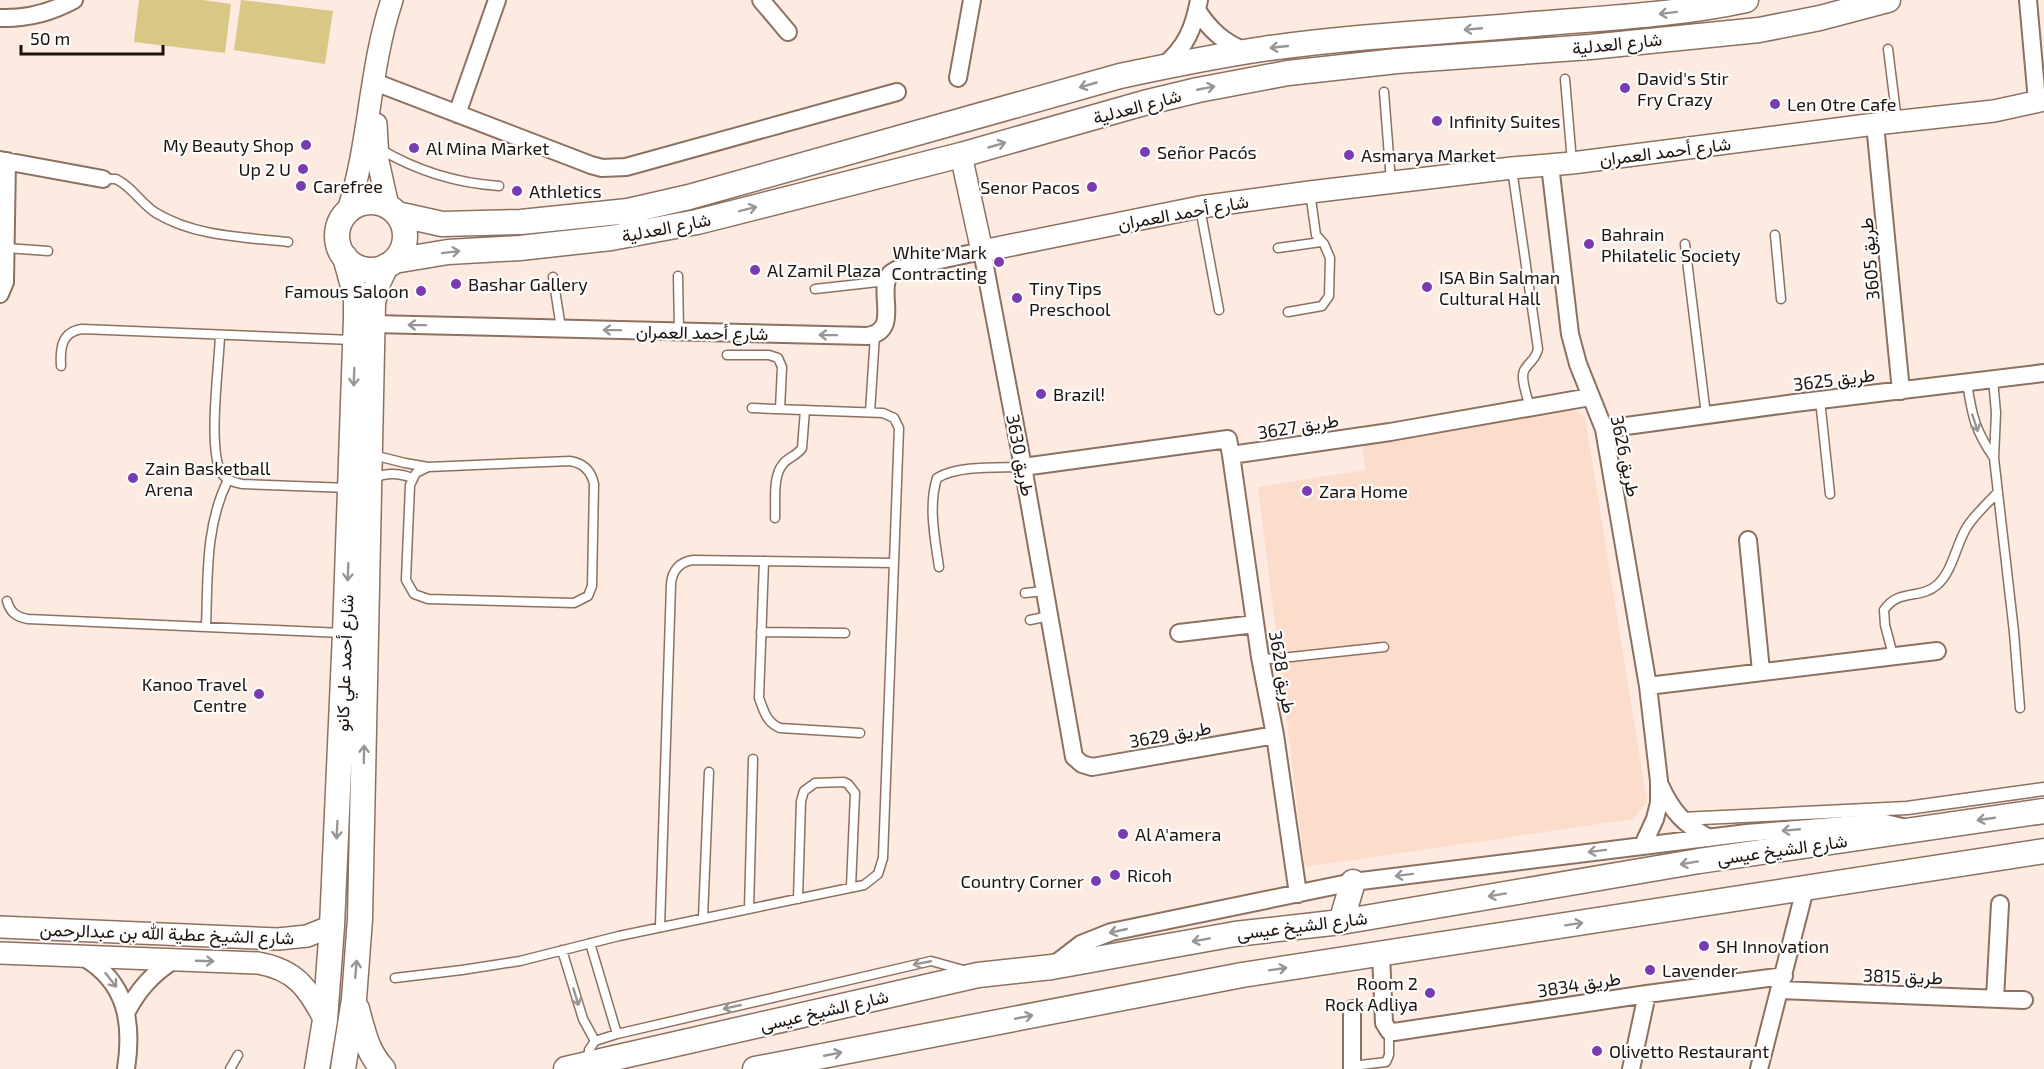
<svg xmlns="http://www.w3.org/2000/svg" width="2044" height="1069" viewBox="0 0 2044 1069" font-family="'Exo 2',Vazirmatn,sans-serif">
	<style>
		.built { fill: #fcddcb }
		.pitch { fill: #d8c785 }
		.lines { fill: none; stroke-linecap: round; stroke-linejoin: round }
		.service-casing { stroke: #8c7161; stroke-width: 11 }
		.pedestrian-casing { stroke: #8c7161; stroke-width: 15 }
		.minor-casing { stroke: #8c7161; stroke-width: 20 }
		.tertiary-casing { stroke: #8c7161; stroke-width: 24 }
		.secondary-casing { stroke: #8c7161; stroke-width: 27 }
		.service { stroke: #fff; stroke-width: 8 }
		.pedestrian { stroke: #fff; stroke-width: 12 }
		.minor { stroke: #fff; stroke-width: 16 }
		.tertiary { stroke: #fff; stroke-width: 21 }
		.secondary { stroke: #fff; stroke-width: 24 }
		.oneway { stroke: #999592 }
		.poi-dot { fill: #783bb0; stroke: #fcfcfc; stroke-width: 2 }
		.labels { text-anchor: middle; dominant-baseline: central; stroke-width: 4.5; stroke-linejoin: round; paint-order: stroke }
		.street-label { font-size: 18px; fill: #1d130d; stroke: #fcfcfc }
		.poi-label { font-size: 18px; fill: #1d130d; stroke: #fcfcfc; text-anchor: start }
	</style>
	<rect width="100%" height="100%" fill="#fdeae0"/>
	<path class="built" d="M1570 407 1585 417 1647 802 1633 819 1305 867 1258 487 1365 470 1362 443Z"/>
	<path class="pitch" d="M139 0H202L231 4 225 53 134 42Z
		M241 0 333 11 325 64 234 50Z"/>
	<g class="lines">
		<g class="service-casing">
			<path id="service" d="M1888 49 1897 121
				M1565 79 1572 162
				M1384 92 1391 182
				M380 149C417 171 455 183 499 186
				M1512 169 1538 349C1536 359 1530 361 1525 369 1519 377 1528 398 1530 408
				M103 179H116L121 182C134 190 143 205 156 213 196 237 244 237 288 242
				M1200 208 1219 310
				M1775 235 1781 299
				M1685 244 1706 415
				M6 248 48 251
				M1278 248 1321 242
				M678 276 679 331
				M553 277 561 328
				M815 289 887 281
				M1288 312 1322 306 1329 296 1330 258 1324 244 1316 235 1310 192
				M220 336C219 366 207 451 222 474 227 481 234 482 242 484L349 488
				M727 355H769L778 358 782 367 780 409
				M61 366C60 349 61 332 82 329L352 340
				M1993 379 1996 413 1994 458 2014 632 2020 708
				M1967 383C1972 416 1975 430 1994 458
				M1820 400 1830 494
				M870 412 875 335
				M373 455 405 463 428 467
				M570 461C583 463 591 470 594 484L592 586 588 596 574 603 428 599 414 594 406 580 410 485 416 473 428 467Z
				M373 479C386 472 399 473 412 478
				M775 518C776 502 772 477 783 464 788 457 797 456 802 448L805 410
				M764 561 759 698C764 711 766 722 780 728L860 733
				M939 567C935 539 928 506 937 478 959 465 998 468 1023 467
				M1025 593 1045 591
				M7 601C10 612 16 617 28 619L342 633
				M1030 620 1049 616
				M206 627C208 577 205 526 228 480
				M761 632 845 633
				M1893 655 1885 625 1884 610C1899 588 1920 600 1937 585 1953 571 1956 544 1967 527 1975 514 1988 503 1998 492
				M1260 657 1272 659 1384 647
				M798 899 801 801 804 791 815 783 844 782 848 784 855 793 851 887
				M749 909 753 759
				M703 918 709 772
				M660 927 671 584C672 571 679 562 693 560L894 563
				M590 943 617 1034
				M562 950 583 1019 595 1041
				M395 978 462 970 520 961 619 936 864 885 878 874 883 858 899 428 894 418 883 413 752 408
				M588 1061 589 1050 595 1041 617 1034 931 961 967 971
				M1352 1066 1386 1062 1389 1055V1031
				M230 1069 238 1055"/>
		</g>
		<g class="pedestrian-casing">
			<path id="pedestrian" d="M1681 819 1907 808 2044 789"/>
		</g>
		<g class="minor-casing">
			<path id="minor" d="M761 0 788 32
				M2028 0 2037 101
				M1197 10C1210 30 1224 43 1246 51
				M0 18C27 19 50 13 74 0
				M1163 66C1186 48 1194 27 1199 0
				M958 78 972 0
				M372 81 591 165 602 168 626 167 897 92
				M457 114 497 0
				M1875 124 1901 391
				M0 160 103 179
				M1550 165 1570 334 1578 364 1604 429 1648 686 1659 781V803L1655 819 1643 845
				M0 294 5 282 7 161
				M373 324 867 336C902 331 876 291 890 274 891 273 897 269 898 269L982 251 1023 467 1074 757 1082 764 1092 767 1275 735
				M1604 429 1795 403 2044 373
				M1231 455 1260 657 1275 735 1298 894
				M1023 467 1228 439 1231 455 1390 432 1590 397
				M1748 540 1761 671
				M1179 633 1255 624
				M1648 686 1937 651
				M1660 785C1672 812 1684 824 1709 838
				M1381 954 1384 1023 1389 1031 1394 1032 1647 994 1784 976
				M83 957C127 982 133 1023 126 1069
				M1055 964 1081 944 1111 932 1353 882 1747 833 1881 822 1902 827
				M1780 990 2024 1000
				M1995 999 2000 904
				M126 1013C138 990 152 974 174 960
				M1352 1069V1009
				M1631 1069 1647 994
				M1759 1069 1805 889"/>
		</g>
		<g class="tertiary-casing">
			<path id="tertiary" d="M376 124 378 161 388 206
				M961 155 982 251 1200 207 1310 192 1512 168 1572 163 1875 124 1994 111 2044 100
				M348 211C370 142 369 69 392 0
				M0 927 278 939 307 936 332 926
				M0 953 258 963C297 970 307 988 325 1020"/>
		</g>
		<g class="secondary-casing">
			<path id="secondary" d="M337 236a34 34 0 1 1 68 0a34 34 0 1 1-68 0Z
				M397 214 442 224 521 222 628 211 689 197 1120 76C1167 66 1215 56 1263 49 1353 36 1444 32 1534 24 1605 18 1677 15 1746 0
				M394 261 448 252 520 248 611 238 697 222 961 155 1144 103 1198 90 1288 73 1397 61 1590 47 1759 30 1820 18 1888 0
				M1341 922 1353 882
				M357 1009C363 1031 367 1052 383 1069
				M317 1069 325 1020 332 926 345 633 356 318V297L345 257
				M343 1069 354 999 360 919 373 303 377 285 386 266
				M566 1069 978 975 1052 967 1235 934 1341 922 1699 861 2044 811
				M755 1069 1242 975 2044 851"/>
		</g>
		<use href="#service" class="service"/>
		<use href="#pedestrian" class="pedestrian"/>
		<use href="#minor" class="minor"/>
		<use href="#tertiary" class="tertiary"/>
		<use href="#secondary" class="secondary"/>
	</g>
	<defs><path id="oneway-shaft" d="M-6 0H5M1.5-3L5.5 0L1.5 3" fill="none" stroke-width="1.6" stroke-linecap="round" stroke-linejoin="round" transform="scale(1.5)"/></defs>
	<g class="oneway">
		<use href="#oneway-shaft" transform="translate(1668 13) rotate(173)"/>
		<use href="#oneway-shaft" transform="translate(1473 29) rotate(175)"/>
		<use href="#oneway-shaft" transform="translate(1279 47) rotate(174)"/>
		<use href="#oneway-shaft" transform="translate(1088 85) rotate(164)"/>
		<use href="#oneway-shaft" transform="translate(1206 88) rotate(-11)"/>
		<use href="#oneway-shaft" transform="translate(997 145) rotate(-16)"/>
		<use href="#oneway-shaft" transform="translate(748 209) rotate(-14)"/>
		<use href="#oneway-shaft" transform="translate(451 252) rotate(-7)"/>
		<use href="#oneway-shaft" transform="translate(417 325) rotate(-179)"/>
		<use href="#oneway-shaft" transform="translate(612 330) rotate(-179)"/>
		<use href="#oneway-shaft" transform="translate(828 335) rotate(-179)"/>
		<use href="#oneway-shaft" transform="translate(354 377) rotate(92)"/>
		<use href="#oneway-shaft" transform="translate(1975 423) rotate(72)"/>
		<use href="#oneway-shaft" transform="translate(348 572) rotate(92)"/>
		<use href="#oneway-shaft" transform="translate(364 754) rotate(-89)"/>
		<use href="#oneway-shaft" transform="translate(1986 819) rotate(172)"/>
		<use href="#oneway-shaft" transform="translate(337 830) rotate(93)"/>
		<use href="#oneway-shaft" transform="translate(1791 830) rotate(175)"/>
		<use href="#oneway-shaft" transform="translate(1597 851) rotate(173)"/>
		<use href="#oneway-shaft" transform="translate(1689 863) rotate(170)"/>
		<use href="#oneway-shaft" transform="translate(1404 875) rotate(173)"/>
		<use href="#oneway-shaft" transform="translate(1497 895) rotate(170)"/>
		<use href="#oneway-shaft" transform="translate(1574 924) rotate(-9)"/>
		<use href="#oneway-shaft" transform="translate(1118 931) rotate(167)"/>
		<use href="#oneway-shaft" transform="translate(1201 940) rotate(170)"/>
		<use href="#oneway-shaft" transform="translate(205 961) rotate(2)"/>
		<use href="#oneway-shaft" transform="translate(922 963) rotate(169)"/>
		<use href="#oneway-shaft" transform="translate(356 969) rotate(-85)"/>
		<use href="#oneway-shaft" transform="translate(1278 969) rotate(-8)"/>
		<use href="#oneway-shaft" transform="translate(111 980) rotate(52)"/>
		<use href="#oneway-shaft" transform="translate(576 997) rotate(73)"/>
		<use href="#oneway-shaft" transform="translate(732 1007) rotate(167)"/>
		<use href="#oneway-shaft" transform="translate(1024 1017) rotate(-11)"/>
		<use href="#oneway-shaft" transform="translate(833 1054) rotate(-11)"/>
	</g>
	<g class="poi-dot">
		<circle cx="1625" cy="88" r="6"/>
		<circle cx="1775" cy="104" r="6"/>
		<circle cx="1437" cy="121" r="6"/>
		<circle cx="306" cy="145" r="6"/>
		<circle cx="414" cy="148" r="6"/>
		<circle cx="1145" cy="152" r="6"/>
		<circle cx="1349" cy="155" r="6"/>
		<circle cx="303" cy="169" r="6"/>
		<circle cx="301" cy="186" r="6"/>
		<circle cx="1092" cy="187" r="6"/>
		<circle cx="517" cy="191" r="6"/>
		<circle cx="1589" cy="244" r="6"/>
		<circle cx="999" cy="262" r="6"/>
		<circle cx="755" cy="270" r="6"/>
		<circle cx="456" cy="284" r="6"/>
		<circle cx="1427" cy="287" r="6"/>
		<circle cx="421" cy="291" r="6"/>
		<circle cx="1017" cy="298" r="6"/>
		<circle cx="1041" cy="394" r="6"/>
		<circle cx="133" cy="478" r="6"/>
		<circle cx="1307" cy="491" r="6"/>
		<circle cx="259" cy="694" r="6"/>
		<circle cx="1123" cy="834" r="6"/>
		<circle cx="1115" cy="875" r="6"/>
		<circle cx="1096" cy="881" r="6"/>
		<circle cx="1704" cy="946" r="6"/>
		<circle cx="1650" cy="970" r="6"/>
		<circle cx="1430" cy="993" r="6"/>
		<circle cx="1597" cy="1051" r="6"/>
	</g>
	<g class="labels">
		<g class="street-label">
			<text transform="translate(1617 43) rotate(-6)">شارع العدلية</text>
			<text transform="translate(1137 106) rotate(-15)">شارع العدلية</text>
			<text transform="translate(1665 151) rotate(-7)">شارع أحمد العمران</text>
			<text transform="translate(1183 212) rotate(-10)">شارع أحمد العمران</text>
			<text transform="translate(666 227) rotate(-11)">شارع العدلية</text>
			<text transform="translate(1869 259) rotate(-95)">طريق 3605</text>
			<text transform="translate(702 332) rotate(1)">شارع أحمد العمران</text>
			<text transform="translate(1834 379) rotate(-7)">طريق 3625</text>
			<text transform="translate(1298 426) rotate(-9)">طريق 3627</text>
			<text transform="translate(1021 455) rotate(79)">طريق 3630</text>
			<text transform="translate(1626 456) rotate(78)">طريق 3626</text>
			<text transform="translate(344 663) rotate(-88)">شارع أحمد علي كانو</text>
			<text transform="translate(1283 672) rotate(80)">طريق 3628</text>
			<text transform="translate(1170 734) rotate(-10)">طريق 3629</text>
			<text transform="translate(1782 849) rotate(-8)">شارع الشيخ عيسى</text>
			<text transform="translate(1302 925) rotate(-7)">شارع الشيخ عيسى</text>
			<text transform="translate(167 933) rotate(2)">شارع الشيخ عطية الله بن عبدالرحمن</text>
			<text transform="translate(1903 976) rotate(2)">طريق 3815</text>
			<text transform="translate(1579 984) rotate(-9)">طريق 3834</text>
			<text transform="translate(824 1010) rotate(-13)">شارع الشيخ عيسى</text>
		</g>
		<g class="poi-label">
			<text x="1637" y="78">David's Stir<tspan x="1637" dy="21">Fry Crazy</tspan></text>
			<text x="1787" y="104">Len Otre Cafe</text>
			<text x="1449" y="121">Infinity Suites</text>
			<text x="294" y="145" text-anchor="end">My Beauty Shop</text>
			<text x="426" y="148">Al Mina Market</text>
			<text x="1157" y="152">Señor Pacós</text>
			<text x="1361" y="155">Asmarya Market</text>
			<text x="291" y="169" text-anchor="end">Up 2 U</text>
			<text x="313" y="186">Carefree</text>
			<text x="1080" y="187" text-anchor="end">Senor Pacos</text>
			<text x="529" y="191">Athletics</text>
			<text x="1601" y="234">Bahrain<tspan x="1601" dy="21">Philatelic Society</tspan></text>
			<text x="987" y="252" text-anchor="end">White Mark<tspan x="987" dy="21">Contracting</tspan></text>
			<text x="767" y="270">Al Zamil Plaza</text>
			<text x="1439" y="277">ISA Bin Salman<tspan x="1439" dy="21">Cultural Hall</tspan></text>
			<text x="468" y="284">Bashar Gallery</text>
			<text x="1029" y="288">Tiny Tips<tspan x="1029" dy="21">Preschool</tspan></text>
			<text x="409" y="291" text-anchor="end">Famous Saloon</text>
			<text x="1053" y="394">Brazil!</text>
			<text x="145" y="468">Zain Basketball<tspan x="145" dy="21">Arena</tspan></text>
			<text x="1319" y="491">Zara Home</text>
			<text x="247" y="684" text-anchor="end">Kanoo Travel<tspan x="247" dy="21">Centre</tspan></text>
			<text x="1135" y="834">Al A'amera</text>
			<text x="1127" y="875">Ricoh</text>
			<text x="1084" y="881" text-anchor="end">Country Corner</text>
			<text x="1716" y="946">SH Innovation</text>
			<text x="1662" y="970">Lavender</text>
			<text x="1418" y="983" text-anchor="end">Room 2<tspan x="1418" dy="21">Rock Adliya</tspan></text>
			<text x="1609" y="1051">Olivetto Restaurant</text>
		</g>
	</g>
	<path d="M21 45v9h142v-9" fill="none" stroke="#1d130d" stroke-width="3"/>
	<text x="30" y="45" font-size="18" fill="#1d130d" stroke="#fcfcfc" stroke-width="4.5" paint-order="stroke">50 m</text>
</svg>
